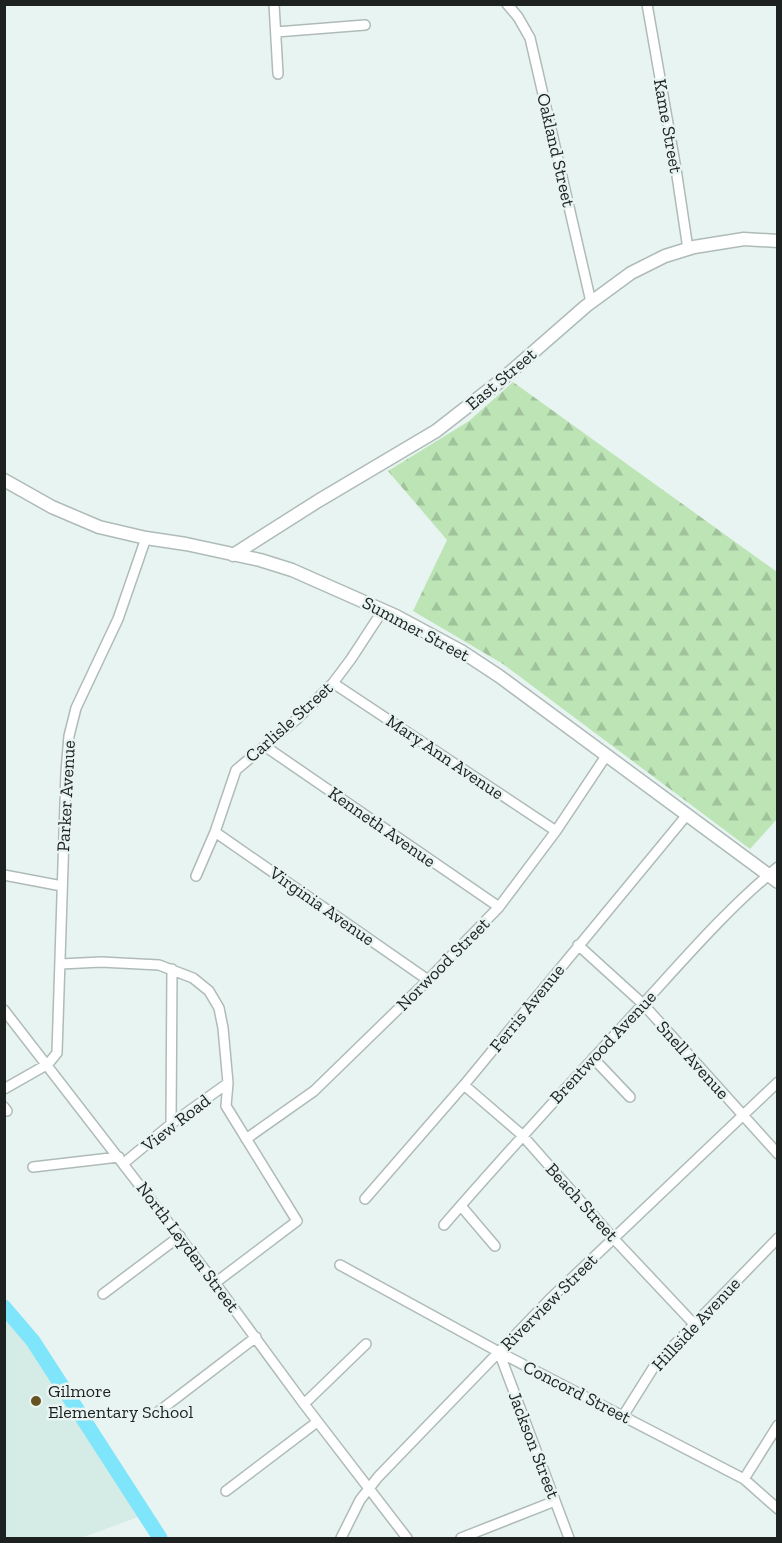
<svg xmlns="http://www.w3.org/2000/svg" width="782" height="1543" viewBox="0 0 782 1543" font-family="'Zilla Slab',serif">
	<style>
		.built { fill: #d5ebe5 }
		.forest { fill: url(#forest-firs) }
		.lines { fill: none; stroke-linecap: round; stroke-linejoin: round }
		.river { stroke: #7fe5fb; stroke-width: 15 }
		.minor-casing { stroke: #afbbb8; stroke-width: 12 }
		.tertiary-casing { stroke: #afbbb8; stroke-width: 15 }
		.minor { stroke: #fff; stroke-width: 9 }
		.tertiary { stroke: #fff; stroke-width: 12 }
		.poi-dot { fill: #675221; stroke: #e8f4f1; stroke-width: 2 }
		.labels { text-anchor: middle; dominant-baseline: central; stroke-width: 5; stroke-linejoin: round; paint-order: stroke }
		.street-label { font-size: 18px; fill: #1d2120; stroke: #e8f4f1 }
		.poi-label { font-size: 18px; fill: #1d2120; stroke: #e8f4f1; text-anchor: start }
	</style>
	<defs>
		<pattern id="forest-firs" width="22" height="20" patternUnits="userSpaceOnUse" patternTransform="scale(1.5)"><rect width="22" height="20" fill="#bce4b5"/><path d="M5 1l3.5 6h-7zM16 11l3.5 6h-7z" fill="#a1c39b"/></pattern>
	</defs>
	<rect width="100%" height="100%" fill="#e8f4f1"/>
	<path class="built" d="M4 1310 28 1341 141 1516 81 1538H5Z"/>
	<path class="forest" d="M513 382 777 572V819L750 849 503 664 413 611 447 540 388 471 469 421Z"/>
	<g class="lines">
		<path class="river" d="M4 1307 33 1341 160 1538"/>
		<g class="minor-casing">
			<path id="minor" d="M274 4 278 74
				M507 4 518 17 530 38 591 302
				M647 4 676 169 688 249
				M276 32 365 25
				M333 683 556 831
				M266 747 499 907
				M215 832 428 980
				M4 875 62 886
				M196 876 215 832 236 770 297 719 333 683 351 659 383 610
				M578 945 643 1004 778 1154
				M61 964 101 962 159 965 193 978 209 991 219 1008 223 1028 228 1083 226 1106 297 1221 215 1283
				M4 1010 215 1283 304 1404 407 1538
				M593 1058 630 1097
				M464 1085 522 1135 614 1239 694 1324
				M4 1089 48 1064 57 1053 66 772 69 736 76 708 118 619 146 538
				M4 1107 7 1111
				M171 1124 172 969
				M246 1139 314 1091 428 980 499 907 556 831 606 756
				M124 1163 171 1124 228 1083
				M33 1167 119 1157
				M365 1199 464 1085 686 816
				M461 1206 495 1246
				M444 1225C509 1150 576 1077 643 1004 686 957 728 908 778 867
				M340 1265 499 1352 744 1479 778 1509
				M103 1294 180 1236
				M499 1352 569 1538
				M304 1404 366 1344
				M158 1412 256 1337
				M623 1416 655 1365 778 1238
				M744 1479 778 1425
				M226 1491 317 1422
				M341 1538 360 1500 378 1477 552 1297 778 1082
				M461 1538 555 1501"/>
		</g>
		<g class="tertiary-casing">
			<path id="tertiary" d="M4 480 52 507 99 527 146 538 186 544 260 560 292 570 396 616 461 651 499 676 778 882
				M233 555 318 501 436 431 499 382 586 306 631 273 665 256 694 247 744 239 778 241"/>
		</g>
		<use href="#minor" class="minor"/>
		<use href="#tertiary" class="tertiary"/>
	</g>
	<circle class="poi-dot" cx="36" cy="1401" r="6"/>
	<g class="labels">
		<g class="street-label">
			<text transform="translate(668 126) rotate(80)">Kame Street</text>
			<text transform="translate(556 150) rotate(77)">Oakland Street</text>
			<text transform="translate(501 379) rotate(-40)">East Street</text>
			<text transform="translate(416 629) rotate(28)">Summer Street</text>
			<text transform="translate(289 722) rotate(-42)">Carlisle Street</text>
			<text transform="translate(445 757) rotate(34)">Mary Ann Avenue</text>
			<text transform="translate(66 796) rotate(-87)">Parker Avenue</text>
			<text transform="translate(382 827) rotate(35)">Kenneth Avenue</text>
			<text transform="translate(322 906) rotate(35)">Virginia Avenue</text>
			<text transform="translate(443 964) rotate(-45)">Norwood Street</text>
			<text transform="translate(527 1008) rotate(-51)">Ferris Avenue</text>
			<text transform="translate(603 1047) rotate(-47)">Brentwood Avenue</text>
			<text transform="translate(693 1060) rotate(48)">Snell Avenue</text>
			<text transform="translate(176 1123) rotate(-38)">View Road</text>
			<text transform="translate(582 1202) rotate(48)">Beach Street</text>
			<text transform="translate(188 1247) rotate(53)">North Leyden Street</text>
			<text transform="translate(549 1302) rotate(-45)">Riverview Street</text>
			<text transform="translate(696 1324) rotate(-47)">Hillside Avenue</text>
			<text transform="translate(577 1392) rotate(27)">Concord Street</text>
			<text transform="translate(534 1445) rotate(69)">Jackson Street</text>
		</g>
		<g class="poi-label">
			<text x="48" y="1391">Gilmore<tspan x="48" dy="21">Elementary School</tspan></text>
		</g>
	</g>
	<rect width="782" height="1543" fill="none" stroke="#1d2120" stroke-width="12"/>
</svg>
